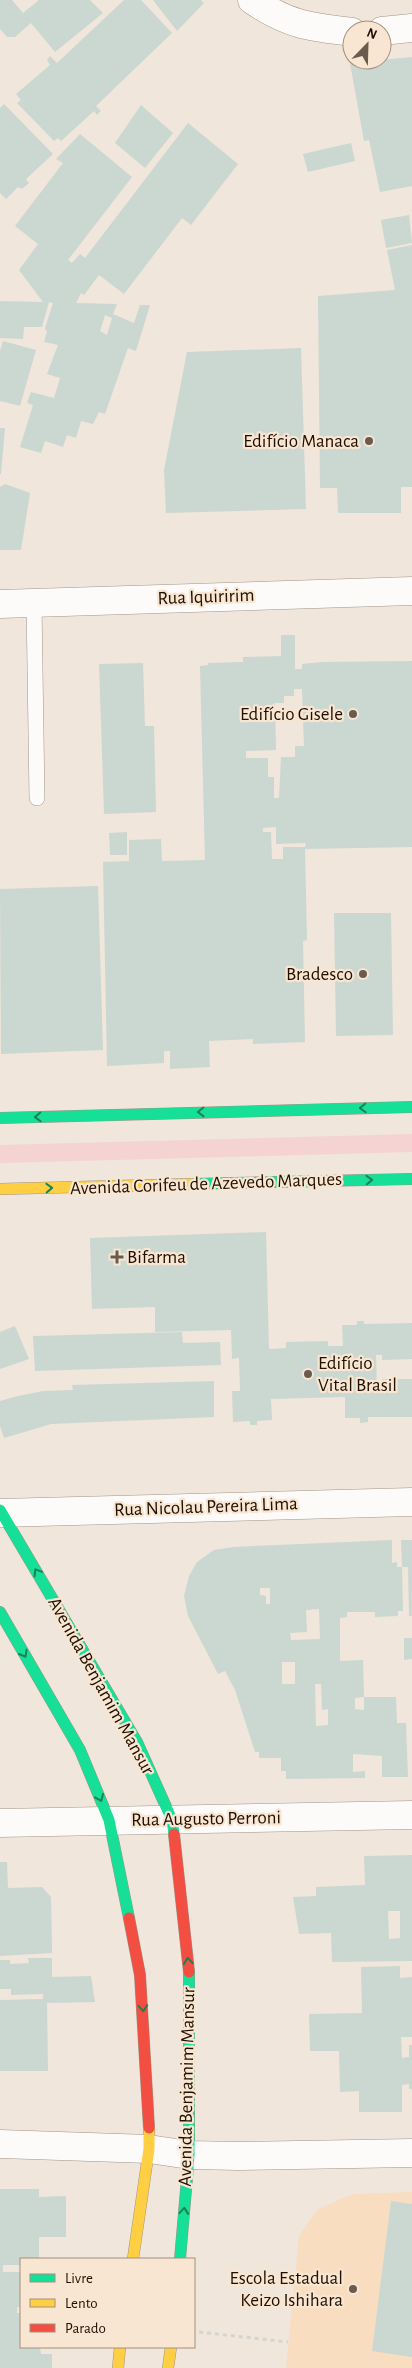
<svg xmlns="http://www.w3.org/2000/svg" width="412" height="2368" viewBox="0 0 412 2368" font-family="'Alegreya Sans',sans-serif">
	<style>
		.built { fill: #f8ddc0 }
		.green { fill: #f4d3d2 }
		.building { fill: #cbd7d1; fill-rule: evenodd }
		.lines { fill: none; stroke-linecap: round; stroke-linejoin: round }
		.lane-casing { stroke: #a19587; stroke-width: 16 }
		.street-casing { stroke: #a19587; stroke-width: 29 }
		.fast-casing { stroke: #a19587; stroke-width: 12 }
		.slow-casing { stroke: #a19587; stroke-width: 12 }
		.jam-casing { stroke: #a19587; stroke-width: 12 }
		.path { stroke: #d7d4d0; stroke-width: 3; stroke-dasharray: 4 4; stroke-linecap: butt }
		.lane { stroke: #fdfbfa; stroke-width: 15 }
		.street { stroke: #fdfbfa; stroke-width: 28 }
		.fast { stroke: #16e098; stroke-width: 11 }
		.slow { stroke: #ffcf43; stroke-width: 11 }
		.jam { stroke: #f24e42; stroke-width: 11 }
		.oneway { stroke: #1a8254 }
		.poi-dot { fill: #695b4d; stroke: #f9e6d2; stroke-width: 2 }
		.labels { text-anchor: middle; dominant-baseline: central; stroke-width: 4.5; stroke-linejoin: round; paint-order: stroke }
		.poi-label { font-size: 19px; fill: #201000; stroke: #f9e6d2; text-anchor: end }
		.street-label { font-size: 19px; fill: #201000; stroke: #f9e6d2 }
	</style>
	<rect width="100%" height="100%" fill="#f0e6db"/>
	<path class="built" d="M412 2192V2368H286L299 2236 318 2209 353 2194Z"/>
	<path class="green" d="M412 1134V1152L0 1163V1145Z"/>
	<path class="building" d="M0 0H12L23 13 39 0H90L103 13 55 52 31 23 15 37H7L0 29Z
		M124 0H141L172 33 96 106 101 111 97 115 94 111 61 141 58 138 54 141 17 103 21 100 16 94 50 65 47 60 50 56 57 63Z
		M153 0H201L204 3 177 31Z
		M412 57V186L380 192 369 140 364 141 350 63Z
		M4 104 53 154 26 179 29 183 22 189 18 187 6 199 0 193V108Z
		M141 105 173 133 145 168 115 143Z
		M188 123 238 164 191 225 182 218 124 294 99 275 84 295 81 293 76 303 117 304 113 314 134 323 140 305H150L136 351 128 348 105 414 99 412 93 424 81 421 76 438 67 435 63 447 45 441 41 453 20 447 33 405 27 403 31 392 54 398 60 378 47 374 58 345 44 342 47 332 45 328 53 303 49 302 42 327H24L23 339 0 338V301L43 302 19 270 38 244 15 226 63 163 56 159 80 134 132 177 68 260 72 263 80 254 85 258ZM105 315 112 318 107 335 100 331Z
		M351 143 355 161 308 172 303 154Z
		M409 215 412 243 386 248 381 220Z
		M412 245V487H401V513H338L337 488H320L318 296 395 290 387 250Z
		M3 341 36 350 20 406 0 401V351Z
		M301 348 306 509 166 513 164 470 187 352Z
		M0 428H5L1 474H0Z
		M5 484 30 493 21 550H0V487Z
		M281 635H295V669H302V664L322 662 412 661V847L305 849 307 940 303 941 305 1042 253 1044V1039L209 1041 210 1067 170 1069V1051H164V1063L107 1066 103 862 129 861V840L161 839 162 861 205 860 200 666 208 665V663L243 662V657L281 656ZM294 689H302L304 746H295V757H281L279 798H274V777H268V758H246V751L276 750 275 703H284V696H294ZM276 827V844L306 843 305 847H283V859H272L271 832H263V828Z
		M143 663 145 726H154L156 812 104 814 99 664Z
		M127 832V855H110L109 833Z
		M98 886 103 1050 1 1054 0 889Z
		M334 913H391L393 1035 336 1036Z
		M266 1232 269 1349 286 1348V1342L328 1341V1346H343L342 1325H357V1321H364V1324L412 1323V1359L382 1360V1355H376L377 1389 382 1388V1379H412V1417H368V1422L360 1423V1418H345V1397L271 1399 272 1420 257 1421V1425H250V1421L233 1422 232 1391H240L239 1358 232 1359 231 1330 155 1332V1307L92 1309 90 1238Z
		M15 1326 29 1359 0 1369V1332Z
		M182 1332 183 1343 220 1342 221 1365 35 1371 33 1336Z
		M214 1381V1417L51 1424 4 1438 0 1426V1401L18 1396 43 1391 73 1390 72 1385Z
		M392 1540V1563L397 1562V1567H402L403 1611H398V1616L375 1617V1612H347V1617L340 1618V1661L363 1660 364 1697 355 1698V1709L364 1710V1697H396L397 1723H406L408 1777H382V1756L353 1754V1772L365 1771V1778L286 1779V1771H281V1758H259V1752H255L235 1690 225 1671 218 1674 188 1616 184 1596 189 1576 197 1562 214 1550 234 1547ZM260 1588H270V1604H266V1596L260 1595ZM319 1609 320 1639 291 1640 290 1633 307 1632 306 1610ZM282 1662H295V1684H282ZM315 1684H321L322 1710 328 1709V1725L316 1726Z
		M401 1540H412V1616H409L408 1567H402Z
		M404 1638H412V1659L404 1660Z
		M412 1855V1961L332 1962 331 1933 299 1934 293 1897 316 1896V1887L365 1885 364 1856ZM388 1911H400V1938L389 1939Z
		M0 1862H7L8 1888 42 1887 51 1897 52 1953 0 1956Z
		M28 1958H52V1977L91 1976 95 2002 47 2003 48 2071H0V2000L43 1999V1994L11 1995V1989H0V1960H10V1964L29 1963Z
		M400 1966V1978L412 1977V2037H401L402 2058 409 2057V2045H412V2089H409V2084L402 2085V2112H359V2091L340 2092 339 2051H310L309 2014 362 2013 361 1967Z
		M0 2189H39V2197L66 2196V2237H39V2259H21V2265H3V2272H21V2307H17V2313H21V2347H40L41 2354H52V2368H0Z
		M391 2201 412 2204V2357L372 2351Z"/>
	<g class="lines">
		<g class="lane-casing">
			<path id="lane" d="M34 603 37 798"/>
		</g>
		<g class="street-casing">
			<path id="street" d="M252 0C289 25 309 27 352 32
				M382 31 412 28
				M0 604 412 591
				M0 1513 412 1502
				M0 1823 412 1815
				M0 2144 149 2149 189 2155 239 2156 412 2153"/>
		</g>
		<g class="fast-casing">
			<path id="fast" d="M0 1118 412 1107
				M192 1184 412 1179
				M0 1510 137 1742 172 1820 174 1834
				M0 1612 80 1750 109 1820 129 1918
				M180 2259 189 2155V1972"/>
		</g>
		<g class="slow-casing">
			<path id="slow" d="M0 1189 192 1184
				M133 2259 149 2149V2128
				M118 2368 120 2347
				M168 2368 171 2347"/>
		</g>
		<g class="jam-casing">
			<path id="jam" d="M174 1834 189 1972
				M129 1918 140 1975 149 2128"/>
		</g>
		<path class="path" d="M199 2332 288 2342"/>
		<use href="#lane" class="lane"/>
		<use href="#street" class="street"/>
		<use href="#fast" class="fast"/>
		<use href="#slow" class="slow"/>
		<use href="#jam" class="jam"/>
	</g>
	<defs><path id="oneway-chevron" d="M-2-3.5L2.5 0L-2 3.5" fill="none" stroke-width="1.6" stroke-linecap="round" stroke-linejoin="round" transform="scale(1.25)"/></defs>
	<g class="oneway">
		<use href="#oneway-chevron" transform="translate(363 1108) rotate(178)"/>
		<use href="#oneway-chevron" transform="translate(201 1112) rotate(179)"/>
		<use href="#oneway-chevron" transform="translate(38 1117) rotate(178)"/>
		<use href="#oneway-chevron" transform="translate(369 1180) rotate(-2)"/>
		<use href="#oneway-chevron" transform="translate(49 1188) rotate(-2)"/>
		<use href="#oneway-chevron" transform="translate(37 1572) rotate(-121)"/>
		<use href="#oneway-chevron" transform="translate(24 1654) rotate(60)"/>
		<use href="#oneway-chevron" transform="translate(100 1798) rotate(67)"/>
		<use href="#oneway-chevron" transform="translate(188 1961) rotate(-96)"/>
		<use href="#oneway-chevron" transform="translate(143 2008) rotate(86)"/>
		<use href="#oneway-chevron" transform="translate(184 2211) rotate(-85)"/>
	</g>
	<g class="poi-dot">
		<circle cx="369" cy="441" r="5"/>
		<circle cx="353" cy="714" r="5"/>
		<circle cx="363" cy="974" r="5"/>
		<path d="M114.5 1249.5h5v5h5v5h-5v5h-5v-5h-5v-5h5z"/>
		<circle cx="308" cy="1374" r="5"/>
		<circle cx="353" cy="2289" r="5"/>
	</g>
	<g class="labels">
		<g class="poi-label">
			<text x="359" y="441">Edifício Manaca</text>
			<text x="343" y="714">Edifício Gisele</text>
			<text x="353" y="974">Bradesco</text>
			<text x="127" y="1257" text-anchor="start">Bifarma</text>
			<text x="318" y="1363" text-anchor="start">Edifício<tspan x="318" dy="22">Vital Brasil</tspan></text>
			<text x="343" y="2278">Escola Estadual<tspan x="343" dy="22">Keizo Ishihara</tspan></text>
		</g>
		<g class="street-label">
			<text transform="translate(206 597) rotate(-2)">Rua Iquiririm</text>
			<text transform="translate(206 1184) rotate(-2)">Avenida Corifeu de Azevedo Marques</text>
			<text transform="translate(206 1507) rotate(-2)">Rua Nicolau Pereira Lima</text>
			<text transform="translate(101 1686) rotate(61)">Avenida Benjamim Mansur</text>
			<text transform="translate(206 1819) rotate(-1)">Rua Augusto Perroni</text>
			<text transform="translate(187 2087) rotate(-89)">Avenida Benjamim Mansur</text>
		</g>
	</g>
	<rect x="20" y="2258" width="175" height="90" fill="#f9e6d2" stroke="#a2907e"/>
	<rect x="30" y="2274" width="25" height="8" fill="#16e098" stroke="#a2907e"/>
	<text x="65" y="2283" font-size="15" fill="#201000">Livre</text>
	<rect x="30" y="2299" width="25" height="8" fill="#ffcf43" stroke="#a2907e"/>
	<text x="65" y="2308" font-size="15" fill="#201000">Lento</text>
	<rect x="30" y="2324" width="25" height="8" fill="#f24e42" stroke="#a2907e"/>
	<text x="65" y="2333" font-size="15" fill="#201000">Parado</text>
	<g transform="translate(367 45) rotate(23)"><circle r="24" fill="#f9e6d2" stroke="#a2907e"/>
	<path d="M0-4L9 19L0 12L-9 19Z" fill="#695b4d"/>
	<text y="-8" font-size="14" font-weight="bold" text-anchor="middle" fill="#201000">N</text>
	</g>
</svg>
